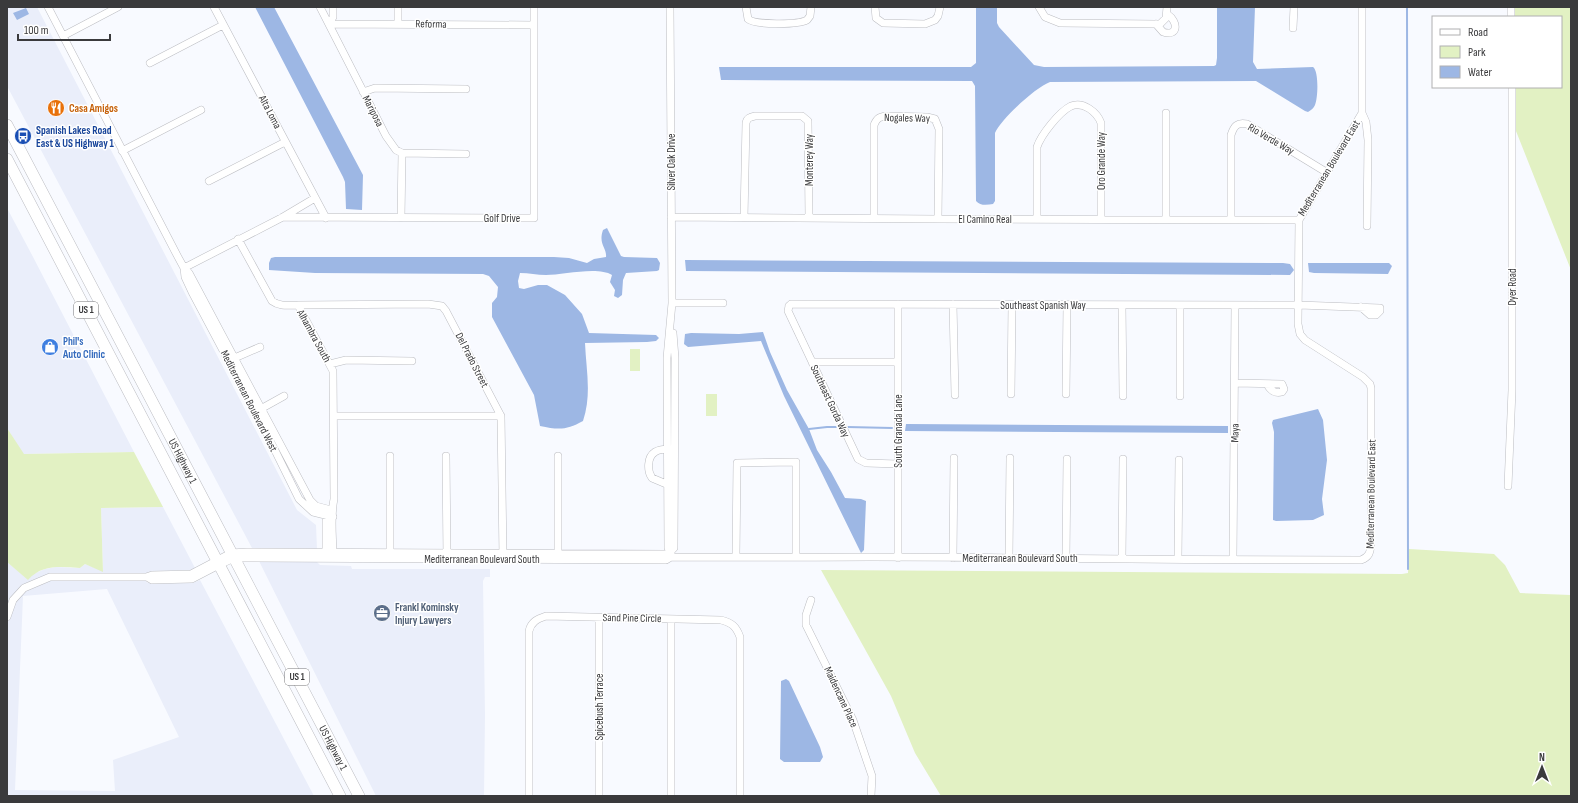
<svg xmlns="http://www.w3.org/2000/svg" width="1578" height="803" viewBox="0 0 1578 803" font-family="'Sofia Sans Condensed',sans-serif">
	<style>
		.built { fill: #eaeefa; fill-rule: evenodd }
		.green { fill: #e2f1c3 }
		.water { fill: #9db7e4 }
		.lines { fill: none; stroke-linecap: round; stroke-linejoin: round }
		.stream { stroke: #9db7e4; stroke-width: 2 }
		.minor-casing { stroke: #bcbdc2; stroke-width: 8 }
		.primary-casing { stroke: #bcbdc2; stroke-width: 12 }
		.minor { stroke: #fff; stroke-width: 7 }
		.primary { stroke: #fff; stroke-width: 11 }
		.labels { text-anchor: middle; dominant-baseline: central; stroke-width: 3; stroke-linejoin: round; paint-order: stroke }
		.shield { fill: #fff; stroke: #757576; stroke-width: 1 }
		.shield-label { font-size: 10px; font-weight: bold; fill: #3a3a3c }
		.street-label { font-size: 11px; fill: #3a3a3c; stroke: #fff }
		.food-label { font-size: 11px; font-weight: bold; fill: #c56008; stroke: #fff; text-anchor: start }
		.transit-label { font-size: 11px; font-weight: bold; fill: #164399; stroke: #fff; text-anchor: start }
		.shop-label { font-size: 11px; font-weight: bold; fill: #366cbe; stroke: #fff; text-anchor: start }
		.service-label { font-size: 11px; font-weight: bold; fill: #4e5e75; stroke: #fff; text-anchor: start }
	</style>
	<rect width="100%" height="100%" fill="#f8faff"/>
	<path class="built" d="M7 7H37L297 510 316 525 317 549 252 548 7 86Z
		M7 208 32 255 134 452 23 454 7 428V373L8 369 7 367Z
		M163 507 195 568 190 570 152 571 146 573V582L152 584 193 583 200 580 314 796H7V562L28 579 33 574 45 569 56 567 80 568 85 564 103 571 101 508ZM107 589 179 737 113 760 115 791 15 790 23 596Z
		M259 561 317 562 320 565 351 566 352 569H490V577H485L483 581 485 715 484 796H376Z"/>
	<path class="green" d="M1514 7H1571V270L1512 121 1513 87H1561V17H1514Z
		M630 349H640V371H630Z
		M706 394H717V416H706Z
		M7 428 24 454 134 452 163 507 101 508 103 572 85 564 80 568C61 567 42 564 28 580L7 562Z
		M1409 549 1494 554 1505 565 1520 593 1571 595V796H941L915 753 891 696 821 570 1402 574 1408 573Z"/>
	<path class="water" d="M255 7H274L363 175 362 210 346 209 345 182 343 177Z
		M976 7H997V23L999 27 1034 65 1044 67 1214 66 1216 65 1217 58V7H1255L1253 62 1257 69 1313 67C1319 71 1318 98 1315 105 1314 108 1311 110 1308 112L1305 111 1256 81 1050 82C1036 87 1001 119 995 133V201L993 204C987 205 980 206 976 201L975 86 972 81 724 80H721L719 67H971L976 63Z
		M26 8 29 14 17 20 13 13Z
		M607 228 621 256 624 257 657 258 660 263 659 270 657 271 626 273 623 280 622 295 618 298 614 296 615 290 610 282 612 275C598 266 562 275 546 275 537 275 529 273 520 273L518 281 519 288 524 289 538 285H547L565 295 582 314 589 333 656 335 659 338 656 341 647 342 585 343C586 369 592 394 583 421 567 430 559 430 540 426L534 395 492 317V303L497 297 498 287 489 276 483 274 315 273 269 270V263L271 258 275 257H554L569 258 587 263 594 259 606 257C607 248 598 244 603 230Z
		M685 260 1283 263 1290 264 1294 270 1290 275 686 271Z
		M1308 263H1389L1392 266 1388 274 1314 273 1309 272Z
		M763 332 770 352 787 390 809 429 817 450 831 472 845 498 861 499 866 501 864 550 861 553 784 396 761 341 688 347 684 344 685 334 691 333 739 334Z
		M1318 409 1323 420 1327 460 1322 499 1324 515 1313 520 1276 521 1273 520 1274 432 1272 423 1273 420Z
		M906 424 1228 426V433L905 431Z
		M786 679 789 681 820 747 823 757 820 762H784L780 759 781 681Z"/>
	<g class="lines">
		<path class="stream" d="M1407 7 1408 569
			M847 427 892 428
			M809 429 827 427H836"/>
		<g class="minor-casing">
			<path id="minor" d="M48 7 178 257 184 268 185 277 192 292 260 420 299 499 313 512 333 517
				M214 7 326 218
				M320 7 386 136 396 150 402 153 401 218
				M670 7 672 303 667 358 668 548 671 551V557
				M746 7 748 19C754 25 798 25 807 20L810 16 811 7
				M875 7 876 18 883 23 925 24 935 20 938 16 940 7
				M1039 7 1045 17 1060 23 1156 24H1160L1166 18 1167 7
				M1511 7V17
				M329 24 534 25
				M329 24 333 17V7
				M398 24V7
				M1156 24 1163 32C1178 37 1179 22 1167 14
				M1293 28 1294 7
				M63 36 118 7
				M150 63 223 25
				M363 92 375 88 466 89
				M1362 113 1366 122 1368 140 1367 226
				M122 151 201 110
				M402 153 466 154
				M209 181 285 142
				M283 217 534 218V7
				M671 217 938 219 1299 220
				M744 218 746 123C747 118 750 117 755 116H802L808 121 809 218
				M874 218V125C877 118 879 117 886 116L927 117 935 119 939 129 938 219
				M1037 219V147C1041 135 1059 112 1071 106 1083 101 1097 112 1101 123V219
				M1166 219V113
				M1231 220V135C1234 126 1237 122 1247 124L1326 172
				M238 239 272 301C280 307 289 305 298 305L333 371 334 499C330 517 333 538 333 556
				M184 268 189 273 310 500 316 506 331 510 327 516 326 520V556
				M184 268 283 217 315 198
				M672 303H723
				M898 304V558
				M953 304 955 395
				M298 305 428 304 442 306 446 311 501 416 503 557
				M1122 305 1123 396
				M789 306 791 304 1299 305 1380 308V311L1376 315H1370L1361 307
				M789 306 788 311 858 459 866 463 898 464
				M230 360 260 347
				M812 362H898
				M330 364 346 360 412 361
				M1235 383 1282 384 1284 389 1282 392C1275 394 1270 390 1267 384
				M1011 394 1012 305
				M1066 394 1067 305
				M1180 396V305
				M257 411 284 396
				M334 416H501
				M670 449C665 449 659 449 655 452 647 457 647 471 652 478L671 486
				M390 456V556
				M446 456 447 558
				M558 456V558
				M1508 486 1512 390V87
				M671 551 674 548 675 358 673 333
				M736 557 737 463 796 462V557
				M953 558 954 458
				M1009 558 1010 458
				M1066 559 1067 459
				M1122 559 1123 459
				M1178 559 1179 460
				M1233 560 1235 306
				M147 577 152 580 192 579 219 565 234 558 666 560 671 557
				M811 600 806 615V625L853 720 872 776 871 796
				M7 617 13 600 24 588 50 577H147L152 575 191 574 231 553 247 552 666 554 671 557C784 558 897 556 1011 558 1128 559 1244 560 1361 560 1369 557 1370 553 1371 545V388L1370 384 1363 377 1305 340 1300 334 1298 324 1299 220 1362 113V7
				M671 619V796
				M529 796V631C531 622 537 619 546 616L721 620C732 623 736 626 740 637V796
				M599 796V618"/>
		</g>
		<g class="primary-casing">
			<g id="primary">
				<path id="s1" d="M7 125 359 796"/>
				<path d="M7 159 340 796"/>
			</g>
		</g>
		<use href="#minor" class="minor"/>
		<use href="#primary" class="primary"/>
	</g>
	<defs>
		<g id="restaurant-disc" transform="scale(0.9)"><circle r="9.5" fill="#e8710a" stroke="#fff"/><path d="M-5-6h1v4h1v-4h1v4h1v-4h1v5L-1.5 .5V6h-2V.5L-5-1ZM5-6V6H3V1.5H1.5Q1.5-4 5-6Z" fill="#fff"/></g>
		<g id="bus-disc" transform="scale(0.9)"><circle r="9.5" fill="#1a4fb4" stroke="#fff"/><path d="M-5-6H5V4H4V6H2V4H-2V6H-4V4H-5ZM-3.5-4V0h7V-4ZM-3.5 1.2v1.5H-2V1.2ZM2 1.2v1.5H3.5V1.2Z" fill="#fff"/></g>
		<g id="shop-disc" transform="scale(0.9)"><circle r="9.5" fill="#3f7fe0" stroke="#fff"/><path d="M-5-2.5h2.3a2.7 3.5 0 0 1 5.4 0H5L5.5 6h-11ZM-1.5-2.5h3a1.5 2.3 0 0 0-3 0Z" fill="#fff"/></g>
		<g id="office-disc" transform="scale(0.9)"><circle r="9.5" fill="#5c6f8a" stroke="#fff"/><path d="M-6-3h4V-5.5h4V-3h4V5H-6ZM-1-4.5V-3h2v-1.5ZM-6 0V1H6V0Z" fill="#fff"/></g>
	</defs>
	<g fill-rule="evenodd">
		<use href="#restaurant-disc" x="56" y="108"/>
		<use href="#bus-disc" x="23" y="136"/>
		<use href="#shop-disc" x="50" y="347"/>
		<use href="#office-disc" x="382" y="613"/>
	</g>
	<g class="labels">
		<g class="shield">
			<rect x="74" y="302" width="24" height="16" rx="3"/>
			<rect x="285" y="669" width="24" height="16" rx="3"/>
		</g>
		<g class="shield-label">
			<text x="86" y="310">US 1</text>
			<text x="297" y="677">US 1</text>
		</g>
		<g class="street-label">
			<text transform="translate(431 24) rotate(1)">Reforma</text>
			<text transform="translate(373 111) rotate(63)">Mariposa</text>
			<text transform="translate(270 112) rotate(62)">Alta Loma</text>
			<text transform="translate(907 118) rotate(1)">Nogales Way</text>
			<text transform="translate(1271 139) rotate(30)">Rio Verde Way</text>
			<text transform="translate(809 160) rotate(-90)">Monterey Way</text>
			<text transform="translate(1101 161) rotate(-90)">Oro Grande Way</text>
			<text transform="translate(671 162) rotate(-90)">Silver Oak Drive</text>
			<text transform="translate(1329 168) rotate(-59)">Mediterranean Boulevard East</text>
			<text x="502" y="218">Golf Drive</text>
			<text x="985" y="219">El Camino Real</text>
			<text transform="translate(1512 287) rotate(-90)">Dyer Road</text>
			<text x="1043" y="305">Southeast Spanish Way</text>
			<text transform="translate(314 336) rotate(61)">Alhambra South</text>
			<text transform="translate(472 360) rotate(63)">Del Prado Street</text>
			<text transform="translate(249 401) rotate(63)">Mediterranean Boulevard West</text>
			<text transform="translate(830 401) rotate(65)">Southeast Gorda Way</text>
			<text transform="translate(898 431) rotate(-90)">South Granada Lane</text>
			<text transform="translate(1235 433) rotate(-89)">Maya</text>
			<text stroke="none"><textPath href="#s1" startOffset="379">US Highway 1</textPath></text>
			<text transform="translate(1371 494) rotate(-89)">Mediterranean Boulevard East</text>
			<text x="1020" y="558">Mediterranean Boulevard South</text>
			<text x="482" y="559">Mediterranean Boulevard South</text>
			<text transform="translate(632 618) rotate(1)">Sand Pine Circle</text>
			<text transform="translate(841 697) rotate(65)">Maidencane Place</text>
			<text transform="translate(599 707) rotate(-90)">Spicebush Terrace</text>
			<text stroke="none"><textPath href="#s1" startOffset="703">US Highway 1</textPath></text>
		</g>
		<g class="food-label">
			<text x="69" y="108">Casa Amigos</text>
		</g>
		<g class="transit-label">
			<text x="36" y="130">Spanish Lakes Road<tspan x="36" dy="13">East &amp; US Highway 1</tspan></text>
		</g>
		<g class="shop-label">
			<text x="63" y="341">Phil's<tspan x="63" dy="13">Auto Clinic</tspan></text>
		</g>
		<g class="service-label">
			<text x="395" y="607">Frankl Kominsky<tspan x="395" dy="13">Injury Lawyers</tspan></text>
		</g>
	</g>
	<rect width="1578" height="803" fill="none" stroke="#3a3a3c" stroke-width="16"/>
	<rect x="1432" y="16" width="130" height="72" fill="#ffffff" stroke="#b0b0b1"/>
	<rect x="1440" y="29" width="20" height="6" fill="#ffffff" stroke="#b0b0b1"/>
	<text x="1468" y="36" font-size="12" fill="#3a3a3c">Road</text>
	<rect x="1440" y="46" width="20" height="12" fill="#e2f1c3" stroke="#b0b0b1"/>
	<text x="1468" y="56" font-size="12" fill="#3a3a3c">Park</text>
	<rect x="1440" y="66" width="20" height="12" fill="#9db7e4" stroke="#b0b0b1"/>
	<text x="1468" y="76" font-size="12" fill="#3a3a3c">Water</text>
	<g transform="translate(1542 767)" stroke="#ffffff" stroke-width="3" paint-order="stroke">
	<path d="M0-3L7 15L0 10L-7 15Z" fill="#3a3a3c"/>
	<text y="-6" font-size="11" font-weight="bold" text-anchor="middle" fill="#3a3a3c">N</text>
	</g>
	<path d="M18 34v6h92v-6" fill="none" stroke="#3a3a3c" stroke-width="2"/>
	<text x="24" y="34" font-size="12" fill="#3a3a3c" stroke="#ffffff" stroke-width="3" paint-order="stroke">100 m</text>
</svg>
